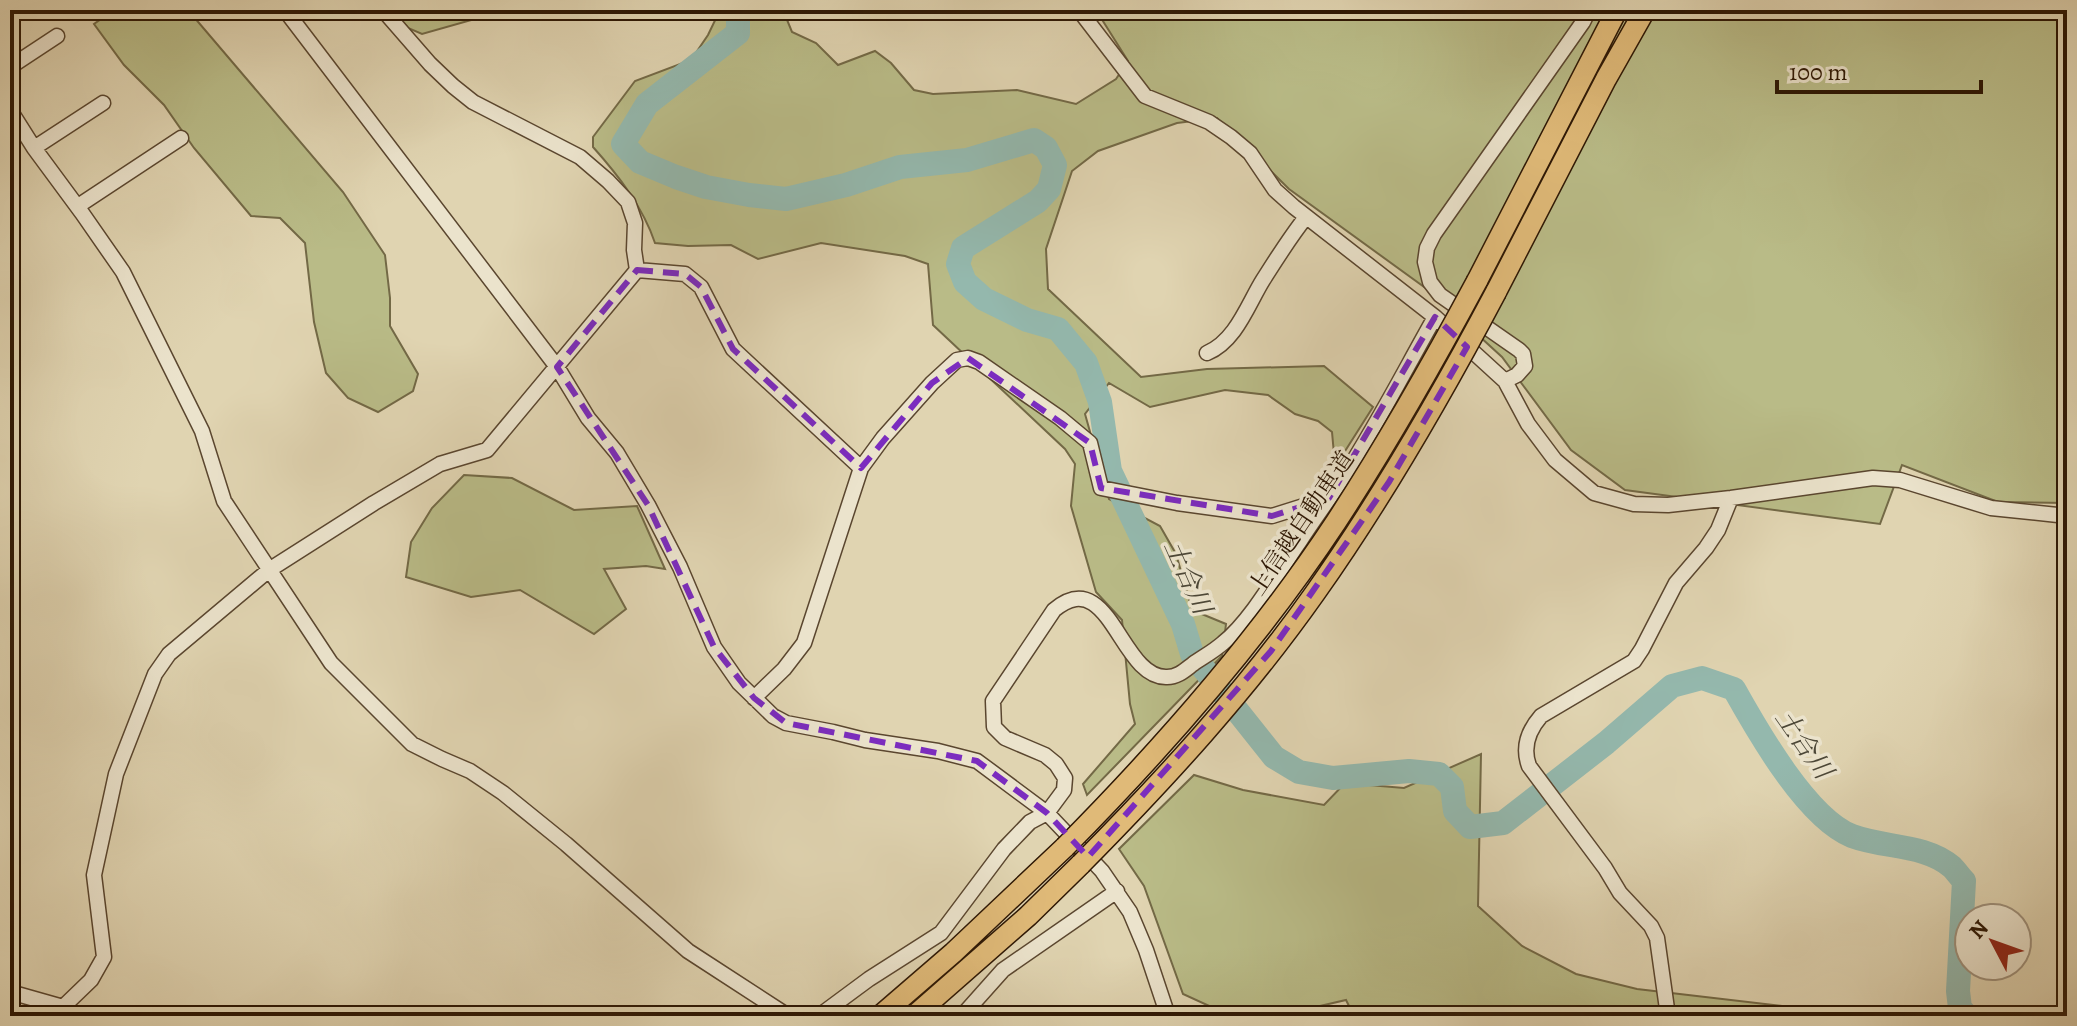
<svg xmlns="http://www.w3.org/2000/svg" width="2077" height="1026" viewBox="0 0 2077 1026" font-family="Alegreya,'Noto Serif JP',serif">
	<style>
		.green { fill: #b9bb87; stroke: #736946; stroke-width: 2 }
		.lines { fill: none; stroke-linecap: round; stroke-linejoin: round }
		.river { stroke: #94b8ad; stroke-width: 24 }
		.minor-casing { stroke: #5a462f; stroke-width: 17 }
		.highway-casing { stroke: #2d1704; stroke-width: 23 }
		.minor { stroke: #ebe3cc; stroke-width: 14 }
		.highway { stroke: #e0ba78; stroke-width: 20 }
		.highway-bridge-casing { stroke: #2d1704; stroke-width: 23; stroke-linecap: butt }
		.highway-bridge { stroke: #e0ba78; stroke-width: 20 }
		.marked { fill: none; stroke: #7b2cbf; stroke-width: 6; stroke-dasharray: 16 10; stroke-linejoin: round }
		.labels { text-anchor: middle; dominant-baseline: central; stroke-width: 7; stroke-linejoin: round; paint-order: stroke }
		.street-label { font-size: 24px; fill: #2d1704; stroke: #ebe3cc }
		.water-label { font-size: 26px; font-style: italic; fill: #4c4737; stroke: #ebe3cc }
	</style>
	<rect width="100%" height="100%" fill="#e0d4b1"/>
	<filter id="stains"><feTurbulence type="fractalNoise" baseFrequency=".0025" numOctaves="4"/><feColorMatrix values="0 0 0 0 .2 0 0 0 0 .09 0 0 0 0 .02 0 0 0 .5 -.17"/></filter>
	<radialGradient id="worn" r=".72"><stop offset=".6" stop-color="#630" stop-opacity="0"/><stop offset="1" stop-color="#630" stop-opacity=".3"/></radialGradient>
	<path class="green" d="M114 10H188L343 192 385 255 390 298V326L418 374 413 391 378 412 348 398 326 373 314 322 305 243 280 218 251 216 194 148 164 105 124 65 94 24Z
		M393 10H532L503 11 422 34 408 28Z
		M720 10H783L792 32 816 43 838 65 875 51 891 63 914 90 933 94 1017 90 1076 104 1116 79 1128 61 1096 10H2061L2067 15V503L1998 502 1902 465 1880 524 1625 490 1571 450 1502 357 1431 292 1289 189 1217 118 1177 123 1098 151 1072 171 1046 249 1048 289 1141 377 1207 369 1324 366 1373 407 1340 459 1334 454 1332 432 1318 421 1295 414 1268 395 1225 390 1150 407 1109 383 1085 414 1109 499 1160 526 1176 554 1192 610 1226 624 1222 656 1087 795 1083 784 1135 724 1130 704 1122 620 1096 592 1071 506 1075 464 1065 449 933 325 928 264 905 256 821 243 758 259 731 245 688 246 655 243C643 207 618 175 593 147V137L635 81 691 60 708 35Z
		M464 475 512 478 574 510 637 506 665 569 646 566 604 569 626 609 594 634 520 590 471 597 406 577 411 542 432 508Z
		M1481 754 1478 906 1522 946 1576 974 1637 989 1807 1009 1822 1016H1354L1346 1000 1277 1016H1231L1183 994 1144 886 1119 849 1194 775 1243 790 1324 805 1345 783 1404 788Z"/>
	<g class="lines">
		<path class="river" d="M738 10V33L647 104 623 144 640 162 676 177 706 187 749 195 786 199 846 185 900 167 967 160 1034 140 1046 148 1055 165 1049 189 1038 201 963 248 958 264 965 282 984 299 1027 320 1058 329 1086 363 1100 402 1110 471 1183 624 1192 654 1274 757 1299 772 1333 778 1409 771 1439 774 1452 787 1455 811 1470 827 1503 823 1606 743 1672 686 1702 678 1734 689C1758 732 1807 818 1852 836 1884 848 1925 844 1952 867 1956 871 1960 877 1964 881L1958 991 1960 1008 1967 1016"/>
		<g class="minor-casing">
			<path id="minor" d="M285 10 557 367 588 418 617 453 648 505 680 567 714 647 739 683 773 716 786 723 833 732 865 740 938 751 977 761 1047 813 1102 871 1130 912 1146 950 1168 1016
				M383 10 430 64 453 86 473 102 580 157 608 181 628 202 635 223 634 250 637 270
				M1079 10 1145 96 1209 122 1231 137 1250 153 1275 190 1294 207 1435 317 1505 381 1528 424 1555 460 1594 493 1634 504 1668 505 1731 498 1873 478 1900 480 1991 508 2067 516
				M10 67 57 36
				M10 110 34 148 82 213 123 272 202 431 224 501 331 663 412 744 442 759 470 771 503 793 566 844 688 951 788 1016
				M34 148 103 103
				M78 206 181 138
				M1207 353C1236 341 1248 304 1263 280 1277 258 1290 237 1306 217
				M1505 381 1517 375 1525 366 1523 354 1519 350 1440 295 1430 282 1425 262 1427 248 1434 234 1583 22 1589 10
				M754 698 784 669 804 643 861 468 883 438 932 383 957 360 968 358 979 362 1060 418 1090 443 1101 488 1177 503 1272 516 1329 498
				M10 992 63 1007
				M60 1016 63 1007 91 980 104 957 94 875 116 774 155 674 169 654 269 570 374 503 440 464 487 450 637 270 685 274 701 287 733 349 861 468
				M819 1016 869 979 941 933 1004 849 1030 822 1047 813 1064 790 1065 778 1056 764 1045 755 1005 738 994 727 993 701 1054 610C1110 563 1120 679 1167 677 1178 677 1185 670 1193 664 1203 657 1214 651 1223 643 1251 621 1279 571 1300 541 1314 519 1330 498 1344 476 1377 425 1405 370 1435 317
				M962 1016 1003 970 1117 891
				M1668 1016 1657 938 1651 926 1620 893 1605 868 1529 766C1522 747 1528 731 1541 716L1634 661 1642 649 1676 583 1706 548 1718 530 1731 498"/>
		</g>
		<g class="highway-casing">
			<path id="highway" d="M1477 281 1617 10
				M1496 292 1606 79 1645 10
				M880 1016 953 953 1065 847
				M914 1016 1028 916 1081 864"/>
		</g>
		<use href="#minor" class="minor"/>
		<use href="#highway" class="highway"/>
		<g class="highway-bridge-casing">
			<path id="highway-bridge" d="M1065 847C1165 746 1258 640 1336 522 1387 444 1433 363 1477 281
				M1081 864C1165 779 1246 691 1315 593 1383 497 1441 396 1496 292"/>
		</g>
		<use href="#highway-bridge" class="highway-bridge"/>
	</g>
	<path class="marked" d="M637 270 685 274 701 287 733 349 861 468 932 383 968 358 1090 443 1101 488 1272 516 1329 498 1435 317 1467 347 1389 482 1271 651 1088 857 1047 813 977 761 786 723 754 698 714 647 648 505 557 367Z"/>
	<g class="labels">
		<g class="street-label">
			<text transform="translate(1301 523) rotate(-56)">上信越自動車道</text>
		</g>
		<g class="water-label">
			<text transform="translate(1188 577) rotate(66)">土合川</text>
			<text transform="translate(1804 744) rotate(55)">土合川</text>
		</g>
	</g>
	<rect width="2077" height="1026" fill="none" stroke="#e0d4b1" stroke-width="40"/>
	<rect x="12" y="12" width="2053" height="1002" fill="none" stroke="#2d1704" stroke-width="4"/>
	<rect x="20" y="20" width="2037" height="986" fill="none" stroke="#2d1704" stroke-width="2"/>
	<g transform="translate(1993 942) rotate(311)"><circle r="38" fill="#ebe3cc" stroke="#9f917c" stroke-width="2"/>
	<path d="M0-6L14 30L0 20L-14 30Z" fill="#8f2418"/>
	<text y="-12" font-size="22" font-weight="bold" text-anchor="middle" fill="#2d1704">N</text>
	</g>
	<path d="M1777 80v12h204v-12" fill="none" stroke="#2d1704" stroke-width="4"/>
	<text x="1789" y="80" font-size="24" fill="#2d1704" stroke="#ebe3cc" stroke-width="6" paint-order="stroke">100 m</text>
	<rect width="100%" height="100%" filter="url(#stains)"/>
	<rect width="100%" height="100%" fill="url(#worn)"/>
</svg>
